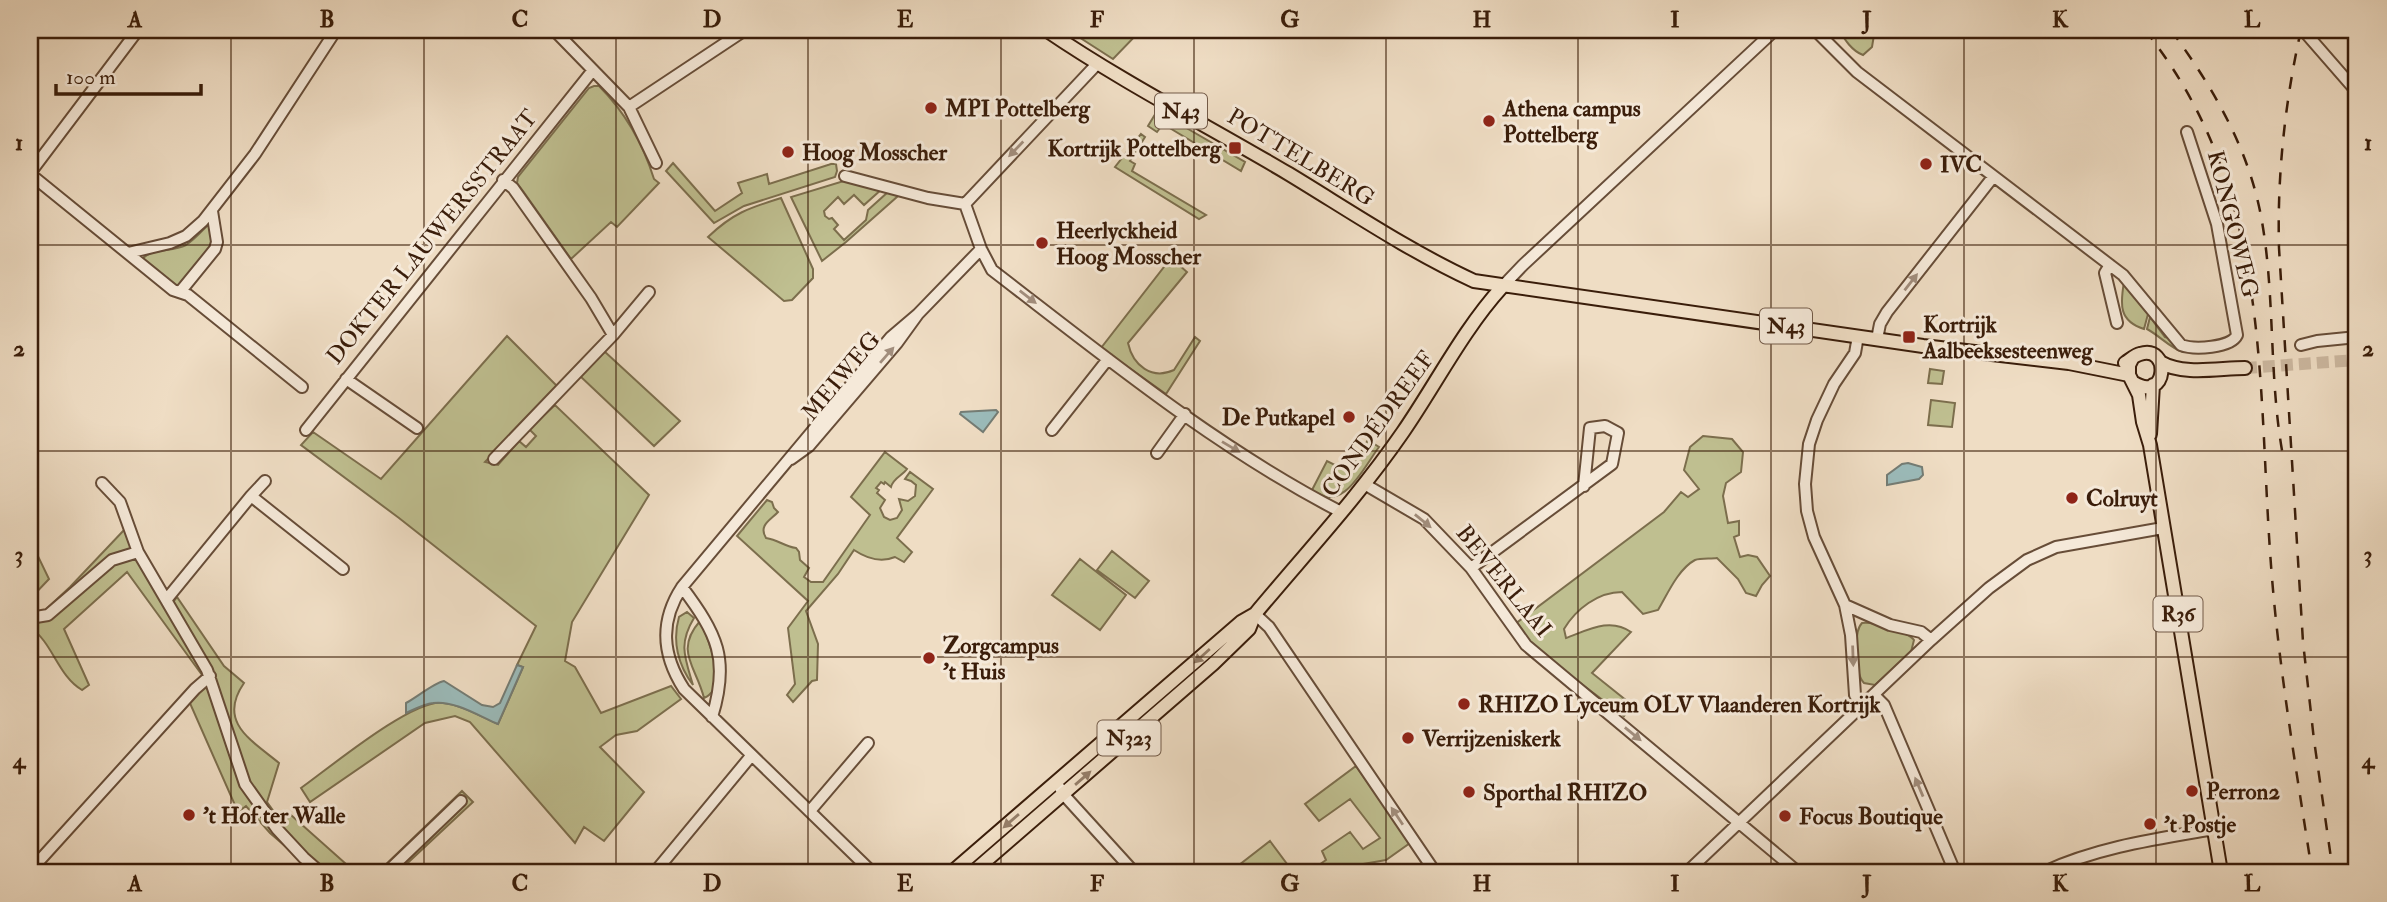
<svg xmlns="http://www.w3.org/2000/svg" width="2387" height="902" viewBox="0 0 2387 902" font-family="'IM FELL Double Pica',serif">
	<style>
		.green { fill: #bfbf90; stroke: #7c6e4d; stroke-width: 2 }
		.water { fill: #9bbbba; stroke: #747c74; stroke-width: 2 }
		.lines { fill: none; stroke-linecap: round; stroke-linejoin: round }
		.major-tunnel { stroke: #cbb79f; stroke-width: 12; stroke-dasharray: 12 6; stroke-linecap: butt }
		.minor-casing { stroke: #674d38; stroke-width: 14 }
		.major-casing { stroke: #3a1d0a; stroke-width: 16 }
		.minor { stroke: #f5e9d9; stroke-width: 10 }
		.major { stroke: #efddc4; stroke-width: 12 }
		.rail { stroke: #3a1d0a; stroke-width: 2.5; stroke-dasharray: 12 12; stroke-linecap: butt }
		.oneway { fill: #a18d7c }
		.oneway2 { fill: #947d67 }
		.grid { fill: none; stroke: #3a1d0a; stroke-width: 2; stroke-opacity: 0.55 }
		.poi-dot { fill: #8f2418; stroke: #f5e9d9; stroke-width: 2.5 }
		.labels { text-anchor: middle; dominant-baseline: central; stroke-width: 6; stroke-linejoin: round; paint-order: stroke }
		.shield { fill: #f5e9d9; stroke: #725a48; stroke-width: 2 }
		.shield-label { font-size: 21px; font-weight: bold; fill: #3a1d0a }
		.poi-label { font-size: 23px; font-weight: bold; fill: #3a1d0a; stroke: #f5e9d9; text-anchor: start }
		.street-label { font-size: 23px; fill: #3a1d0a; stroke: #f5e9d9 }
		.neatline { fill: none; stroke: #3a1d0a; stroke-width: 2.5 }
		.grid-label { font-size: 23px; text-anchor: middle; font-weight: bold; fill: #3a1d0a }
	</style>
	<rect width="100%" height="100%" fill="#efddc4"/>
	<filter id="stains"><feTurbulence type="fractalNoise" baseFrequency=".00286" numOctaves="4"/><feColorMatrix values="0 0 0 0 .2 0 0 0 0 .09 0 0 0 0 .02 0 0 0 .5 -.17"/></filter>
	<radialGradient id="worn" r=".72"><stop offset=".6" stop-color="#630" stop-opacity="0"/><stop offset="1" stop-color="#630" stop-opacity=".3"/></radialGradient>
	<path class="green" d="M1068 30H1141L1113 59Z
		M1839 30H1857L1874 35 1872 47 1863 55C1852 51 1845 40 1839 30Z
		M594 86H599C625 112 643 144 654 179L659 183 617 227 611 222 571 259 523 191 517 183 518 177 589 88Z
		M1157 111 1245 162 1241 171 1163 124 1157 132 1148 126Z
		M1141 134 1145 137 1130 161 1135 164 1132 171 1206 215 1199 219 1115 167Z
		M673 163 715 211 742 193 738 183 767 174 769 184 831 164H836L837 171 835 177 744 206 714 223 666 171Z
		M847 180 883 188 864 205 854 195 844 204 838 197 824 211 825 216 829 219 832 218 838 225 834 229 844 240 866 220 868 210 888 192 898 196 846 242 822 261 791 197Z
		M781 198 813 269V278L792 300 784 301 708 237C733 213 749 208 781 198Z
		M207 226H210L213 244 178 288 146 263 143 258C154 248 172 252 186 245 194 240 201 232 207 226Z
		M1171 258 1187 272 1128 343C1133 366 1152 380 1174 370L1195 337 1200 341 1166 394 1101 348Z
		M2124 282 2137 296V300L2148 314 2144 329C2119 321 2120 305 2124 282Z
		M2150 317 2165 337 2169 338 2183 352C2170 348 2160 336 2147 329Z
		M507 336 557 386 485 462 498 465 519 441 526 447 536 436 529 429 555 405 649 495 572 622 565 661 575 667 601 713 671 686 681 699 637 731 616 735 600 747 644 792 604 841 584 827 575 843 470 722 455 716 425 723 310 802 301 788C328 769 413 698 443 703 462 705 480 716 498 724L523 667 517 665 536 626 399 518 301 445 313 432 381 479Z
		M604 351 680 421 654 446 580 376Z
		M1930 369 1944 371 1942 384 1928 383Z
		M1931 400 1955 403 1952 427 1928 425Z
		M1703 436 1732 439 1743 452 1741 472 1726 483 1723 496 1728 523 1739 521V535L1734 537 1740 557 1748 555 1757 557 1770 576 1762 585 1756 596 1746 593 1738 579 1717 558C1711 559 1701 558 1695 560 1678 569 1667 595 1658 610L1643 614 1622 592C1598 592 1576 609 1564 629L1566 638C1588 630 1610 617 1631 632L1592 673 1632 705 1624 716 1535 649 1515 624 1664 512 1681 492 1688 497 1699 489 1684 470 1690 447Z
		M1368 440 1379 447C1362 470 1343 514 1312 490L1327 461 1349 472Z
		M885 452 907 469C902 476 893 478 891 487L885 482 884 484 881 482 876 488 879 490 877 493 885 500 880 508 884 517 890 520 897 518 902 510 899 499 908 501 915 496 916 485 911 481 905 479 910 472 933 489 897 538 912 552 904 562 895 557C881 563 866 558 854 550L838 574 806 611 818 644 817 680 812 681 793 702 787 695 795 684 788 628 808 601 737 536 767 500 772 502 774 508 778 512C771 520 758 525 766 538 779 540 783 546 796 548L799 552 800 560 809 568 804 577 811 582H823L870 515 851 497Z
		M30 529 34 548 49 579 30 599Z
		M125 529 168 609 177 597 224 666 244 683C217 722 251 740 279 763L267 802 282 823 291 815 355 872H315L270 833 246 806 238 812 189 701 205 686 216 683 212 673 202 675 127 572 64 629 89 685 82 690C58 676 53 643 30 627V608L40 614 43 612 70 587Z
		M1112 551 1149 581 1135 598 1097 570Z
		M1080 559 1126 595 1100 630 1052 595Z
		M687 612 694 618C678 644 685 658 693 685 678 665 672 641 679 617Z
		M700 621C708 638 729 688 704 698 696 666 674 651 700 621Z
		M1862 623C1872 621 1908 632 1914 640L1911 652 1875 685 1864 683C1855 674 1853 632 1862 623Z
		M1356 766 1410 843 1386 860 1346 867 1330 872H1309L1326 860 1322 851 1350 832 1363 849 1380 838 1350 799 1319 821 1305 804Z
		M462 791 473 802 398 872H378Z
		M1270 841 1293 872H1230Z"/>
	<path class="water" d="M996 410 998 412 983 432 960 414 961 412Z
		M1908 463 1922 467 1923 475 1919 479 1887 485V475L1902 464Z
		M517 665 523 667 498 724C479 716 454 700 433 703 424 704 415 709 406 713V703C417 697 434 683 444 681L482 705 493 707 500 703Z"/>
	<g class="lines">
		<path class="major-tunnel" d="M2245 368 2357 360"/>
		<g class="minor-casing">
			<path id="minor" d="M554 30 629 107 656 163
				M1815 30 1857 72 2123 275 2181 345C2194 350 2231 348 2237 335L2217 224 2187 132
				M2303 30 2357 92
				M629 107 745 30
				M30 173 138 30
				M30 174 173 290 188 295 302 387
				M845 176 928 198 965 204
				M503 180 513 188 591 298 613 335
				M965 204 981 249 992 270C1104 356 1215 447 1341 512
				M965 204 1097 64
				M128 253 170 243 186 236 203 221 255 154 336 30
				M2110 265 2105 273 2117 323
				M1502 287 1523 265 1775 30
				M180 292 215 249 217 242 212 211
				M918 314 981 249
				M1858 336 1855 353 1834 384 1817 420 1809 444 1805 484 1807 511 1814 537 1845 605 1851 635 1855 695 1862 706
				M1877 339 1880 324 1887 312 1993 177
				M2301 345 2317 341 2357 337
				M346 379 417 428
				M306 430 593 70
				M1052 430 1108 359
				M1157 453 1185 414
				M494 459 613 335 649 292
				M791 459 809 446 897 343 918 314 891 337 682 587C659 622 662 655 684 689L872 872
				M265 481 251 496 343 569
				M102 483 120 502 138 552 207 670 245 784 277 829 304 858 320 872
				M1366 485 1424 519 1471 568 1526 645 1798 872
				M1471 568 1612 464 1618 433 1605 426 1590 428 1584 486
				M682 587C717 634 730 659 712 717
				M166 600 251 496
				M1845 605 1890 625 1921 632 1931 640
				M30 614 36 617 48 615 112 560 138 552
				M1255 614 1269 627 1435 872
				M1874 695 1884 705 1955 872
				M1060 788 1064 795 1134 872
				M810 811 868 743
				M30 871 195 689 210 676
				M387 872 461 801
				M655 872 751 756
				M1687 872 1931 640 1989 588 2027 560 2056 547 2163 528
				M2044 872C2098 847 2156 839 2214 829"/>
		</g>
		<g class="major-casing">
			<path id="major" d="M1046 30C1124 83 1208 126 1289 174 1350 211 1409 251 1474 281L1923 346 2069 363 2129 375
				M2132 359 2129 365V375L2139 395 2143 422 2150 445 2221 872
				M2160 362C2184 376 2219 368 2245 368
				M2125 363C2130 360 2135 355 2140 354 2171 344 2168 403 2134 383
				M2150 434 2153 385
				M952 872 1241 622 1255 614
				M973 872 1213 664 1249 629 1255 614C1305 554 1359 496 1403 432 1436 384 1463 330 1502 287"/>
		</g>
		<use href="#minor" class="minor"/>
		<use href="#major" class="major"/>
		<path class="rail" d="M2145 30C2275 193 2256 383 2272 578 2280 676 2297 774 2312 872
			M2171 30C2211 85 2246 143 2260 211 2276 291 2268 375 2283 456
			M2301 30C2285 101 2277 176 2279 248L2303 642 2314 740 2333 872"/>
	</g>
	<defs><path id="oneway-solid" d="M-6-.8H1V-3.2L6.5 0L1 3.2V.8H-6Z" transform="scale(1.75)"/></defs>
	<g class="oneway">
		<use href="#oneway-solid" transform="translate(1016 149) rotate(134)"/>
		<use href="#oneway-solid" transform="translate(1911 282) rotate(-52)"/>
		<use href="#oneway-solid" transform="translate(1028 297) rotate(38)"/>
		<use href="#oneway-solid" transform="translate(887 355) rotate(-49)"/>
		<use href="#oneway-solid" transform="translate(1231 447) rotate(31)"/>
		<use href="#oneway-solid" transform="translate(1423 521) rotate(39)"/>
		<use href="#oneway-solid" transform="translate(1853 656) rotate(88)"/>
		<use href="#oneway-solid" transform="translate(1633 734) rotate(39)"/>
		<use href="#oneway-solid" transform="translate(1919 787) rotate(-113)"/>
		<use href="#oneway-solid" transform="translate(1397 816) rotate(-124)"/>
	</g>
	<g class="oneway2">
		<use href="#oneway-solid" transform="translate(1202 656) rotate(138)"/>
		<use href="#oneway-solid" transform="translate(1083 778) rotate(-41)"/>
		<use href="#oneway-solid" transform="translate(1011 821) rotate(139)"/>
	</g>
	<path class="grid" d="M231 30V872M424 30V872M616 30V872M808 30V872M1001 30V872M1194 30V872M1386 30V872M1578 30V872M1771 30V872M1964 30V872M2156 30V872M30 245H2357M30 451H2357M30 657H2357"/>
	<g class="poi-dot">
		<circle cx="931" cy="108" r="7"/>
		<circle cx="1489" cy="121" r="7"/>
		<rect x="1228" y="141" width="14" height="14" rx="3.5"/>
		<circle cx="788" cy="152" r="7"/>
		<circle cx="1926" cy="164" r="7"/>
		<circle cx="1042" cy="243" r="7"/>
		<rect x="1902" y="330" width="14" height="14" rx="3.5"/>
		<circle cx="1349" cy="417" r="7"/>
		<circle cx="2072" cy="498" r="7"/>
		<circle cx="929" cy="658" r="7"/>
		<circle cx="1464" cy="704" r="7"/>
		<circle cx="1408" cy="738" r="7"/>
		<circle cx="2192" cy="791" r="7"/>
		<circle cx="1469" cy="792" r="7"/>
		<circle cx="189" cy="815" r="7"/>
		<circle cx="1785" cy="816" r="7"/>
		<circle cx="2150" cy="824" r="7"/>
	</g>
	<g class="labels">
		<g class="shield">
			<rect x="1155" y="93.5" width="52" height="35" rx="5"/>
			<rect x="1760" y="308.5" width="52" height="35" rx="5"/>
			<rect x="2153.5" y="596.5" width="49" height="35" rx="5"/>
			<rect x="1097.5" y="720.5" width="63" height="35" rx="5"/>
		</g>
		<g class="shield-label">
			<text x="1181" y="111">N43</text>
			<text x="1786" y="326">N43</text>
			<text x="2178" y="614">R36</text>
			<text x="1129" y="738">N323</text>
		</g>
		<g class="poi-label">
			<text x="945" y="108">MPI Pottelberg</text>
			<text x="1503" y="108">Athena campus<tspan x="1503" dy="26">Pottelberg</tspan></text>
			<text x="1221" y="148" text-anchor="end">Kortrijk Pottelberg</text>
			<text x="802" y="152">Hoog Mosscher</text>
			<text x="1940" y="164">IVC</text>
			<text x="1056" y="230">Heerlyckheid<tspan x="1056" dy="26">Hoog Mosscher</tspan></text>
			<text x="1923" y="324">Kortrijk<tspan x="1923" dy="26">Aalbeeksesteenweg</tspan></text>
			<text x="1335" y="417" text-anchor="end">De Putkapel</text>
			<text x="2086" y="498">Colruyt</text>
			<text x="943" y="645">Zorgcampus<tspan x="943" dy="26">'t Huis</tspan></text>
			<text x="1478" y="704">RHIZO Lyceum OLV Vlaanderen Kortrijk</text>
			<text x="1422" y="738">Verrijzeniskerk</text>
			<text x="2206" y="791">Perron2</text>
			<text x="1483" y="792">Sporthal RHIZO</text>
			<text x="203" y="815">'t Hof ter Walle</text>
			<text x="1799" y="816">Focus Boutique</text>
			<text x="2164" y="824">'t Postje</text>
		</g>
		<g class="street-label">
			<text transform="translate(1301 157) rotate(31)">POTTELBERG</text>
			<text transform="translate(2233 224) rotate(76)">KONGOWEG</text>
			<text transform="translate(432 237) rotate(-51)">DOKTER LAUWERSSTRAAT</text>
			<text transform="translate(841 376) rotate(-50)">MEIWEG</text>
			<text transform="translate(1378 424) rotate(-54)">CONDÉDREEF</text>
			<text transform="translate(1504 581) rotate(51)">BEVERLAAI</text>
		</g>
	</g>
	<rect width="2387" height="902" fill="none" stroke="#efddc4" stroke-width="77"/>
	<path d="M56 84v10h145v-10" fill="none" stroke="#3a1d0a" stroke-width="3.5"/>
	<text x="66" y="84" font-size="21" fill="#3a1d0a" stroke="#f5e9d9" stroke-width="5" paint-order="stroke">100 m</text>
	<rect x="38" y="38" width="2310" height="826" class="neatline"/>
	<g class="grid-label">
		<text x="135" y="27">A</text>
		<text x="327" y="27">B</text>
		<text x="520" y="27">C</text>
		<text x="712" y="27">D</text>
		<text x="905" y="27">E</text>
		<text x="1097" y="27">F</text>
		<text x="1290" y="27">G</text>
		<text x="1482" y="27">H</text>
		<text x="1675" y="27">I</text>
		<text x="1867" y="27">J</text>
		<text x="2060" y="27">K</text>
		<text x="2252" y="27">L</text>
		<text x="19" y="150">1</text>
		<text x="2368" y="150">1</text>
		<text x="19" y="356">2</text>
		<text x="2368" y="356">2</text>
		<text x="19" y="562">3</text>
		<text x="2368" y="562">3</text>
		<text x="19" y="768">4</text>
		<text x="2368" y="768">4</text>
		<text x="135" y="891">A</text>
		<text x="327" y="891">B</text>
		<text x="520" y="891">C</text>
		<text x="712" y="891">D</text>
		<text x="905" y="891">E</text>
		<text x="1097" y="891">F</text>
		<text x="1290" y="891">G</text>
		<text x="1482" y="891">H</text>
		<text x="1675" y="891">I</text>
		<text x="1867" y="891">J</text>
		<text x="2060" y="891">K</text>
		<text x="2252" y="891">L</text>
	</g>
	<rect width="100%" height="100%" filter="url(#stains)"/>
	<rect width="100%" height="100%" fill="url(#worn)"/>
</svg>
